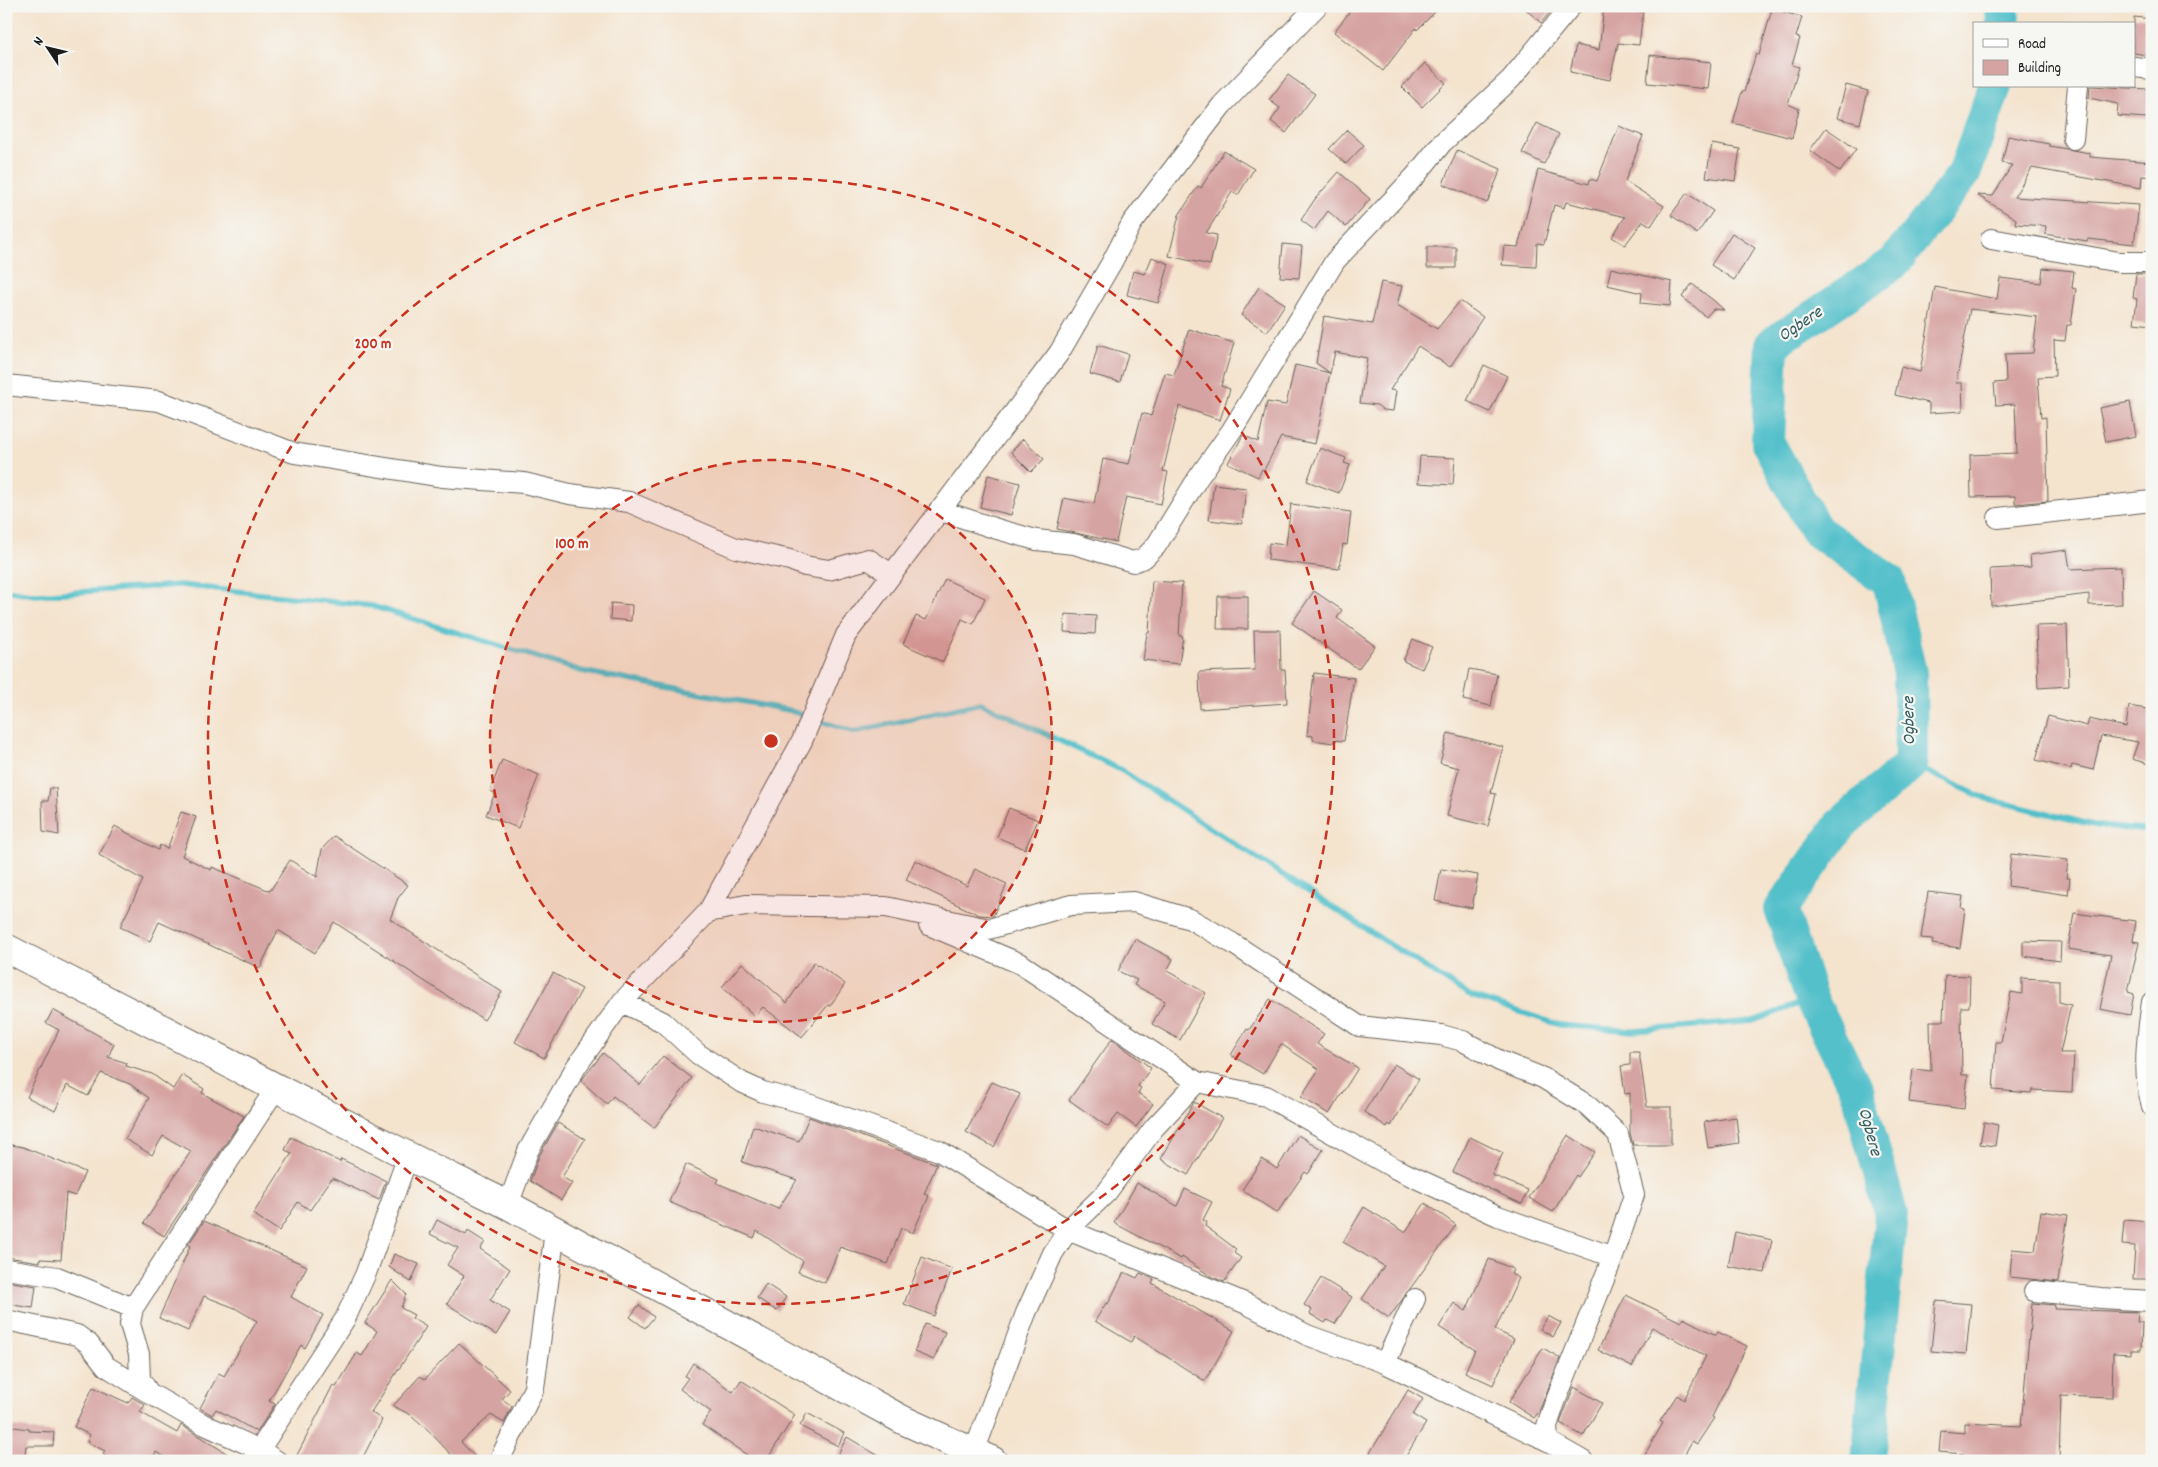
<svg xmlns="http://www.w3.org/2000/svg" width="2158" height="1467" viewBox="0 0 2158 1467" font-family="Dekko,sans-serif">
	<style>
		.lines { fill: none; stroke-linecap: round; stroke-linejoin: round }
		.stream { stroke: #53c0ca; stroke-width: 5.5 }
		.river { stroke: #53c0ca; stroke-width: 34 }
		.building { fill: #d5a3a1 }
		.street-casing { stroke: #68625a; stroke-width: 22 }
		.secondary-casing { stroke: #68625a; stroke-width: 30 }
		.street { stroke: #fff; stroke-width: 20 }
		.secondary { stroke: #fff; stroke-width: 28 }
		.ring { fill: none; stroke: #c8321e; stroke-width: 2.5; stroke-dasharray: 9 6 }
		.labels { text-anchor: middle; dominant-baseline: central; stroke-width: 4.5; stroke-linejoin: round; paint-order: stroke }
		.water-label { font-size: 18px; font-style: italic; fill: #325e62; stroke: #f6f6f2 }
		.centre { fill: #c8321e; stroke: #f6f6f2; stroke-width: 2.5 }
		.ring-label { font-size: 15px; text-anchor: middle; font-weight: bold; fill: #c8321e; stroke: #f6f6f2; stroke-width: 4.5; stroke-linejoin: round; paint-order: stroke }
	</style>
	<rect width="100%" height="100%" fill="#f6f6f2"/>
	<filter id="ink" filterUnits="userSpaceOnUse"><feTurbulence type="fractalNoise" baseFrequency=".02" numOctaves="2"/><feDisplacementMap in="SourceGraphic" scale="10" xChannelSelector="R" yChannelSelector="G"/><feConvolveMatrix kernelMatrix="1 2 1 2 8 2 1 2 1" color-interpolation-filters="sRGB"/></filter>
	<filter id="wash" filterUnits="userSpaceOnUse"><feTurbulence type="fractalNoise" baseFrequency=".0096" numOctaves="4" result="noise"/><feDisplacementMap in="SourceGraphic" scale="20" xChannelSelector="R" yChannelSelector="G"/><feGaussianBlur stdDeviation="1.12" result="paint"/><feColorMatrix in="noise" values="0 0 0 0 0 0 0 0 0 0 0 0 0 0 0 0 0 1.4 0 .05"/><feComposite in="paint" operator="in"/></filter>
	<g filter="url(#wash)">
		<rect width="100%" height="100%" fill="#f4e3cd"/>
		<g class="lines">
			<path class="stream" d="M6 590 36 595 180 585 372 606 581 671 788 710 854 732 981 703 1121 770 1468 995 1560 1025 1633 1031 1753 1021 1811 999
				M1911 764 1984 798 2098 826 2152 831"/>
			<path class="river" d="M2002 6 2003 24
				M1868 1461 1891 1214 1858 1093 1811 999 1781 909 1841 824 1911 764 1910 673 1889 581 1816 530 1768 443 1772 344 1894 263 1964 174 1995 86"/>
		</g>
		<g id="blocks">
			<path class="building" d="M1354 6H1441L1417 30 1416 28 1383 71 1334 32Z
				M1522 6H1555L1541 23Z
				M1604 7 1643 12 1639 45 1618 43 1610 80 1570 72 1576 45 1599 50Z
				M1772 9 1802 17 1796 37 1800 38 1792 65 1799 67 1788 104 1799 109 1792 138 1733 123 1742 91 1744 92 1756 54 1759 55Z
				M2134 17 2152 19V56L2134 53Z
				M1650 55 1711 62 1708 89 1647 83Z
				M1425 63 1446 83 1422 107 1402 87Z
				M1288 75 1315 94 1286 133 1271 121 1280 108 1269 100Z
				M1846 85 1868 91 1860 124 1837 118Z
				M2090 86 2149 89 2147 118 2117 116 2118 104 2089 98Z
				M1537 123 1559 134 1544 164 1522 153Z
				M1619 126 1643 136 1625 181 1664 206 1651 226 1643 221 1625 245 1612 237 1625 217 1566 202 1564 208 1554 205 1544 244 1537 243 1536 267 1502 265 1504 246 1518 247 1538 170 1589 184 1590 179 1597 181Z
				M1826 128 1856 149 1840 172 1810 150Z
				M1347 130 1364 145 1346 164 1329 149Z
				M2008 136 2049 144V146L2090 153V157L2152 162V177L2142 176 2141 188 2032 168 2014 197 2139 205 2134 244 2088 239 2087 241 2045 234 2046 226 2015 224 2016 219 1977 195 1993 196 2012 165 2002 163Z
				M1712 144 1740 149 1735 181 1706 177Z
				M1457 150 1501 169 1487 203 1443 184Z
				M1224 151 1254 169 1238 195 1232 192 1206 233 1217 235 1210 265 1169 256 1179 215 1198 186 1201 188Z
				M1339 172 1370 199 1346 227 1328 211 1314 230 1301 220 1315 199Z
				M1687 193 1713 211 1697 234 1671 215Z
				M1732 233 1755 248 1734 280 1711 265Z
				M1283 244 1302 246 1299 278 1280 277Z
				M1427 247H1456V268H1427Z
				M1152 257 1169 264 1158 303 1127 295 1133 271 1145 274Z
				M1611 268 1672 282 1670 306 1641 303 1642 293 1607 285Z
				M2043 268 2074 271 2072 288 2076 289 2071 325H2067L2065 341 2054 340 2055 376 2038 377 2041 418 2046 417 2048 501 2015 504V496L1971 497 1970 455 2017 453 2015 404 1996 405 1994 383 2006 382 2005 354 2033 353 2037 317 1970 309 1956 383H1962L1963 411 1929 413V403L1895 395 1901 367 1920 372 1935 287 1997 299 2000 278 2041 283Z
				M2136 274H2152V325L2134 323 2137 299 2133 298Z
				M1381 282 1402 286 1397 305 1437 329 1460 301 1483 317 1450 367 1418 346 1390 390 1396 391 1393 411 1383 410 1377 405 1360 403 1367 358 1335 352 1330 373 1316 363 1324 316 1372 324Z
				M1692 284 1713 300 1724 310 1713 309 1706 317 1695 307 1682 297Z
				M1259 287 1285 304 1267 332 1241 315Z
				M1189 329 1234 343 1221 386 1230 389 1220 420 1179 406 1163 471 1168 472 1161 504 1126 497 1116 542 1057 529 1064 498 1094 504 1103 459 1129 464 1142 413 1151 416 1165 373 1174 375Z
				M1098 345 1128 354 1120 382 1090 374Z
				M1295 365 1330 373 1315 444 1281 437 1264 470 1262 469 1258 477 1228 463 1243 435 1258 442 1267 402 1286 405Z
				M1484 365 1507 376 1490 412 1467 401Z
				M2130 402 2136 436 2106 442 2099 408Z
				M1023 439 1044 459 1031 472 1011 452Z
				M1320 448 1346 458 1344 463 1350 465 1339 493 1307 481Z
				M1420 456 1455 458 1453 485 1418 483Z
				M988 475 1020 483 1011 515 980 507Z
				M1214 484 1246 488 1242 524 1209 520Z
				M1291 504 1351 512 1347 545 1343 544 1339 569 1268 560 1269 543 1286 545Z
				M2067 550 2070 569 2121 567 2122 604 2089 605V594L1991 606 1990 569 2031 567 2030 555Z
				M945 579 985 598 973 624 962 619 943 662 903 644 916 616 926 620Z
				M1152 581 1182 583 1179 636H1183L1179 664 1143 660 1147 633H1149Z
				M1314 591 1342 610 1337 618 1375 646 1358 669 1292 623Z
				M1218 596H1248V629H1217Z
				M611 603 632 605 631 621 610 619Z
				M1065 614 1096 616 1095 634 1064 632Z
				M2067 625 2069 686 2038 688 2036 626Z
				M1254 630H1280L1281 670H1285L1287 703 1200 709 1199 672 1255 670Z
				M1413 639 1432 647 1422 669 1403 661Z
				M1469 669 1497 674 1491 706 1463 700Z
				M1314 673 1354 678 1344 741 1334 740 1333 743 1313 740V736L1307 735Z
				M2129 706 2152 710V765L2132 759 2138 742 2101 736 2093 770 2072 765 2071 769 2036 760 2048 716 2087 726 2089 719 2126 727Z
				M1448 733 1503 747 1491 793 1496 794 1488 826 1447 816 1459 768 1440 763Z
				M502 760 539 775 518 828 486 815 495 793 490 791Z
				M50 788H56L59 835 43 832 42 801H48Z
				M1009 808 1038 820 1025 849 997 837Z
				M181 812 196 817 182 856 211 870 212 867 270 891 290 860 317 877 322 849 334 836 408 885 398 898 390 919 502 992 484 1020 334 922 315 953 278 930 260 968 159 922 150 941 120 927 143 880 99 855 115 826 158 850 160 845 167 849Z
				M2011 854 2068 860 2066 878H2070L2068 895 2008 886Z
				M915 860 967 886 975 869 1007 884 993 916 979 915 906 880Z
				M1441 869 1478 875 1472 908 1435 901Z
				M1928 892 1963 896 1961 908 1965 909 1960 948 1932 944 1933 939 1921 938Z
				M2074 913 2136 921 2133 941 2139 942 2128 992 2134 994 2130 1015 2100 1009 2111 955 2068 949Z
				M1135 939 1173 959 1167 971 1206 993 1180 1040 1152 1024 1165 1001 1134 985 1137 980 1118 971Z
				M2023 941 2061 942 2060 961 2023 956Z
				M814 962 845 984 830 1006 828 1005 802 1037 763 1007 755 1016 722 987 742 963 787 1003Z
				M553 973 582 989 544 1058 515 1042Z
				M1945 975 1970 976 1969 1007H1961L1962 1075H1968L1964 1109 1909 1102 1913 1069 1931 1071 1930 1021H1943Z
				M2022 978 2059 980V1002L2071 1005 2060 1053H2074L2072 1092 2032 1090 2031 1093 1993 1090 1996 1042H2001L2011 992 2022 994Z
				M1270 999 1324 1034 1317 1044 1358 1068 1329 1114 1301 1097 1319 1069 1281 1044 1263 1074 1231 1055 1247 1029 1249 1030Z
				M53 1010 114 1044 108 1057 127 1063 126 1066 152 1074 173 1089 182 1075 204 1089 202 1093 244 1116 164 1236 144 1223 191 1151 163 1136 152 1155 125 1139 149 1098 130 1084 101 1073 88 1096 67 1085 55 1111 27 1097 59 1030 46 1023Z
				M1112 1039 1151 1068 1138 1086 1141 1088 1138 1093 1153 1104 1136 1127 1118 1114 1108 1127 1069 1100Z
				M1630 1052H1639L1647 1107H1671V1145H1633L1630 1133V1093L1625 1094 1621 1066 1630 1065Z
				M603 1053 640 1085 663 1056 692 1078 654 1128 613 1096 607 1104 581 1081Z
				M1394 1064 1419 1079 1391 1126 1389 1124 1387 1127 1364 1112Z
				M992 1082 1020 1094 994 1147 966 1132Z
				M1194 1102 1222 1118 1188 1175 1161 1159Z
				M809 1117 937 1164 924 1194 929 1196 913 1233 901 1228 888 1264 840 1247 825 1283 798 1272 803 1261 757 1231 754 1238 669 1202 686 1164 719 1179 717 1183 778 1209 797 1180 742 1162 753 1126 799 1141Z
				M1736 1117 1739 1143 1708 1148 1704 1122Z
				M1984 1122 1998 1125 1995 1146 1980 1144Z
				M558 1123 585 1139 562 1177 572 1183 561 1200 530 1181 539 1156Z
				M1298 1135 1323 1150 1308 1174 1305 1172 1277 1213 1242 1190 1262 1159 1277 1169Z
				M1568 1135 1595 1152 1578 1177 1576 1175 1553 1212 1529 1198Z
				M291 1137 340 1162 341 1159 386 1181 379 1200 332 1178 310 1210 298 1202 279 1231 253 1214 292 1153 285 1150Z
				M1470 1137 1503 1153 1492 1175 1528 1190 1522 1204 1453 1172Z
				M6 1144 23 1147 85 1172 75 1196 66 1193 61 1260 40 1259V1262L6 1257Z
				M1137 1183 1177 1206 1185 1189 1212 1202 1203 1220 1207 1222 1205 1226 1236 1249 1234 1253 1241 1258 1224 1282 1209 1275 1182 1257 1181 1259 1114 1223Z
				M1425 1203 1456 1225 1389 1318 1362 1299 1384 1266 1343 1242 1364 1207 1403 1231H1406Z
				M2041 1211 2068 1215 2058 1282 2010 1277 2012 1249 2035 1251Z
				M437 1220 466 1235 468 1231 485 1242 480 1249 510 1269 490 1300 510 1312 496 1335 447 1304 464 1276 447 1265 458 1248 430 1234Z
				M2124 1220 2152 1222 2149 1279H2133L2135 1246 2122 1245Z
				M204 1221 307 1266 291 1297 323 1315 305 1348 301 1345 269 1401 275 1404 257 1432 216 1409 212 1415 200 1408 219 1373 224 1376 257 1321 235 1308 204 1296 188 1331 159 1318 190 1246 188 1245Z
				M1735 1232 1772 1240 1765 1273 1728 1266Z
				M394 1254 419 1264 411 1282 389 1267Z
				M922 1257 952 1269 934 1316 904 1304Z
				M1489 1259 1513 1269 1511 1274 1519 1278 1495 1330 1514 1339 1493 1385 1465 1372 1475 1350 1439 1327 1454 1303 1466 1311Z
				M1124 1272 1137 1278 1140 1273 1154 1279 1152 1283 1234 1331 1205 1381 1134 1336 1131 1342 1095 1321 1106 1303 1108 1304Z
				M1321 1278 1352 1297 1335 1324 1327 1320 1325 1323 1310 1314 1312 1310 1304 1305Z
				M392 1280 406 1294 401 1308 414 1315 412 1318 426 1327 371 1412 382 1420 361 1461H294L333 1385 336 1387 357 1353 362 1356 377 1331 365 1323Z
				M6 1281 36 1286 33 1308 6 1304Z
				M766 1284 786 1297 777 1311 757 1298Z
				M1626 1295 1681 1322 1683 1318 1716 1335 1718 1332 1747 1346 1712 1417 1714 1418 1697 1444 1692 1441 1681 1461H1641L1663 1423 1660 1421 1677 1395 1684 1400 1706 1356 1652 1327 1632 1367 1598 1350Z
				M1936 1301 1971 1304 1966 1354 1931 1351Z
				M2032 1303 2055 1305 2054 1309 2138 1312 2137 1322H2142L2141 1350H2131V1354L2113 1353 2112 1398 2061 1396 2059 1461 1963 1456 1964 1454 1939 1452 1941 1431 1965 1433V1423L2021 1426Z
				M639 1305 654 1317 645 1328 630 1317Z
				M1548 1316 1561 1323 1553 1337 1540 1329Z
				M925 1324 945 1332 934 1360 914 1352Z
				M459 1343 510 1390 502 1399 512 1406 504 1423 491 1415 461 1442 479 1461H457L428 1430 411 1415 393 1406 420 1376 425 1379Z
				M1543 1348 1560 1358 1539 1412 1534 1418 1509 1402Z
				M693 1363 733 1392 741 1380 795 1415 766 1461H756L702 1425 711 1412 680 1389 688 1378 685 1376Z
				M93 1387 128 1403 132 1397 145 1405 140 1412 177 1433 181 1425 239 1461H171L156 1452 151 1461H111L103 1454 105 1451 87 1442 90 1435 74 1427Z
				M1574 1387 1602 1403 1583 1436 1560 1423Z
				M1408 1390 1423 1399 1413 1415 1426 1423 1403 1461H1365Z
				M807 1413 844 1433 838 1446 800 1426Z
				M6 1426 29 1429V1431L54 1432 53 1446H26L24 1461 6 1458Z
				M847 1437 887 1461H844L837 1456Z"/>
		</g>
	</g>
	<g filter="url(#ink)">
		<use href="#blocks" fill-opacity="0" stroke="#68625a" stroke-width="1"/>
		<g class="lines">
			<g class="street-casing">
				<path id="street" d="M2134 67 2152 69
					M2073 139 2078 86
					M1991 239 2119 262H2152
					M6 385 159 401 294 453 442 477 524 483 570 494 629 502 736 548 790 560 805 566 829 570 868 559 891 574
					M939 510 997 529 1036 540 1074 544 1133 562 1144 558 1156 546 1198 478 1232 430 1335 261 1416 175 1442 143 1511 79 1571 6
					M1998 518 2152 501
					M708 912 746 905 886 907 989 929 1071 905 1134 902 1190 919 1232 943 1359 1026 1441 1035 1463 1041 1500 1061 1543 1078 1587 1105 1618 1134 1634 1195 1613 1257 1555 1402 1547 1426 1548 1441
					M929 925 1021 964 1197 1082
					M622 1002 663 1022 698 1054 741 1082 763 1092 811 1105 939 1151 1068 1230 1247 1304 1307 1335 1385 1363
					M2152 1002C2147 1036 2142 1073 2152 1106
					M508 1205 528 1151 576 1067 622 1002 708 912 802 741 846 635 1059 353 1112 262 1132 223 1222 105 1317 6
					M6 1269 57 1277 133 1308
					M2034 1291 2101 1298 2152 1301
					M1415 1299 1385 1363 1548 1441 1583 1461
					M6 1320 77 1335 89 1344 106 1366 149 1393 203 1424 258 1449 277 1461
					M149 1393 140 1379 139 1354 130 1324 133 1308 276 1088
					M974 1452 1026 1313 1053 1253 1068 1230 1107 1192 1154 1128 1197 1082 1266 1096 1394 1168 1498 1216 1613 1257
					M252 1461 345 1319 366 1273 408 1156
					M499 1461 534 1388 555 1231"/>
			</g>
			<g class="secondary-casing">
				<path id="secondary" d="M6 948 408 1156 508 1205 903 1420 993 1461"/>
			</g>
			<use href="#street" class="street"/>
			<use href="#secondary" class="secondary"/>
		</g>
	</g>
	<circle cx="771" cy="741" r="281" fill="#c8321e" fill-opacity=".12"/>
	<g class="ring">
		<circle cx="771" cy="741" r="281"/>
		<circle cx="771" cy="741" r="563"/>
	</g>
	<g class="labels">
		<g class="water-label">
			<text transform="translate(1801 325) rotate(-34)">Ogbere</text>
			<text transform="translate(1910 721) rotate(-91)">Ogbere</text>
			<text transform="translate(1869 1132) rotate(75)">Ogbere</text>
		</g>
	</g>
	<circle cx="771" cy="741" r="8" class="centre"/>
	<g class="ring-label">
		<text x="373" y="348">200 m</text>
		<text x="572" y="548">100 m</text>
	</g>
	<rect width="2158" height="1467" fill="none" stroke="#f6f6f2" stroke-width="25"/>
	<rect x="1973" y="22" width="162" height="65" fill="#f6f6f2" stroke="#9f9f9c"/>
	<rect x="1983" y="39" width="25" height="8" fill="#ffffff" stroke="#9f9f9c"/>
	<text x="2018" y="48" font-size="15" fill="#1c1c1c">Road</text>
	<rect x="1983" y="60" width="25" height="15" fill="#d5a3a1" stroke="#9f9f9c"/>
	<text x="2018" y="72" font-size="15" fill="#1c1c1c">Building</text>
	<g transform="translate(48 48) rotate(305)" stroke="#f6f6f2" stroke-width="4" paint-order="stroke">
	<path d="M0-4L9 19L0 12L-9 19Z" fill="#1c1c1c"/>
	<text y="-8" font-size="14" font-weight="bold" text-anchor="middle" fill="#1c1c1c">N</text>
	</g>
</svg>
